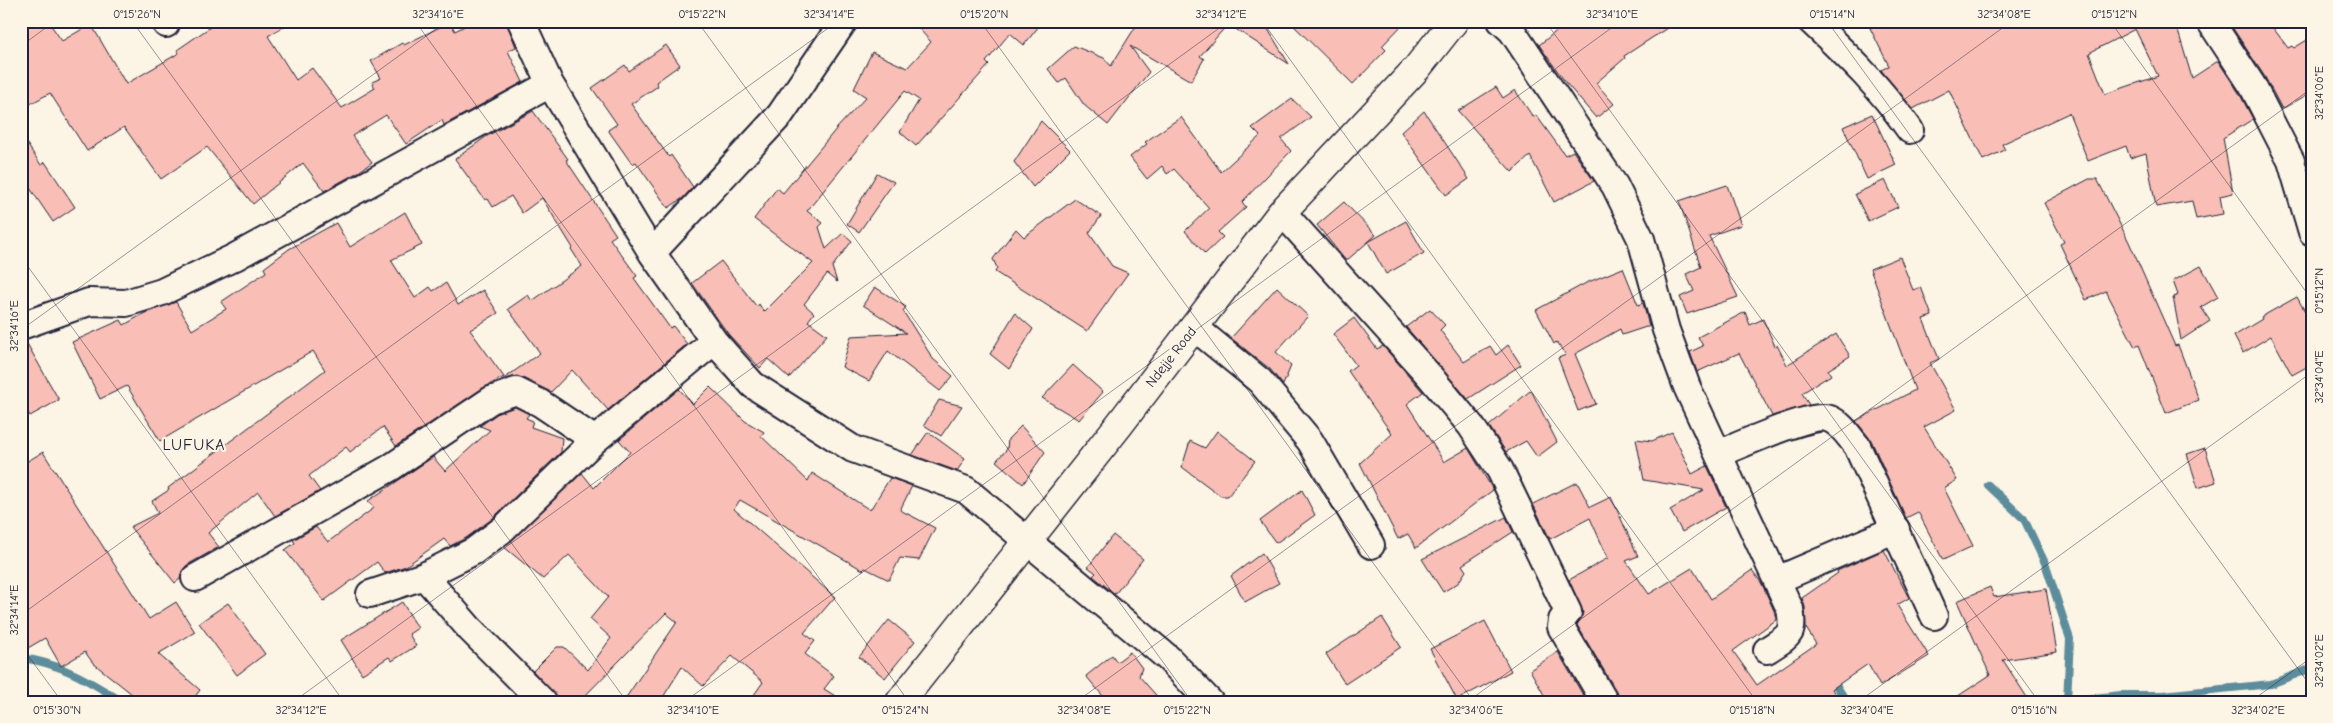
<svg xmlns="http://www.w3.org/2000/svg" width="2333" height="723" viewBox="0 0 2333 723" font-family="'Comic Neue',sans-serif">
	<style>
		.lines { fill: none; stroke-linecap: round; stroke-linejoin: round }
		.stream { stroke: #5d8d9c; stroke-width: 8 }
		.building { fill: #f9beb5; stroke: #22223b; fill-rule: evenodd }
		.minor-casing { stroke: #22223b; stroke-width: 30 }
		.tertiary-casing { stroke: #22223b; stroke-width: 31 }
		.minor { stroke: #fcf5e5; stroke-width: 26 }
		.tertiary { stroke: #fcf5e5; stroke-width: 28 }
		.ticks { fill: none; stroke: #22223b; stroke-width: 1; stroke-opacity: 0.45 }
		.labels { text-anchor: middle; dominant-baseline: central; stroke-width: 4.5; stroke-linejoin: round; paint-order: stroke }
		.street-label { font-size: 14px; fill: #22223b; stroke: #fcf5e5 }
		.quarter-label { font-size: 16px; letter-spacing: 1px; fill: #22223b; stroke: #fcf5e5 }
		.neatline { fill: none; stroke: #22223b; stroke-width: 2 }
		.ticks-label { font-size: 12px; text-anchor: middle; fill: #22223b }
	</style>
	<rect width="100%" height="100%" fill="#fcf5e5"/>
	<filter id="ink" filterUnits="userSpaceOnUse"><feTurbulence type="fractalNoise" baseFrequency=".02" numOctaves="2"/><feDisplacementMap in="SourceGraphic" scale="10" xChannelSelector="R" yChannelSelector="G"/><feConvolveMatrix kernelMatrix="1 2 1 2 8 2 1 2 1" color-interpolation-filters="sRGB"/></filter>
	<g filter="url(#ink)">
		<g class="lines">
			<path class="stream" d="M1988 485 2024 519 2045 563 2070 639 2067 701
				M21 658C59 662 91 682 123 702
				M1832 679 1847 702
				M2057 702 2121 695H2162L2271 684 2312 668"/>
		</g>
		<path class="building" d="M21 21H48L62 41 91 24 126 84 179 53 177 50 219 21H293L268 36 296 80 312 68 342 108 375 88 372 82 381 78 371 61 402 43 404 45 450 22 455 31 474 21H506L516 47 508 51 523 82 444 125 442 120 406 144 386 115 352 136 372 162 360 171 324 191 303 163 253 204 207 147 161 179 124 127 87 151 50 93 21 109Z
			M912 21H1043L1024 45 1010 33 986 62 989 65 916 146 900 132 919 100 905 91 807 211 823 223 819 227 826 249 843 233 852 241 832 267 837 282 827 274 804 304 814 313 808 321 827 335 789 378 768 359 760 368 729 335 692 283 721 261 757 307 759 304 764 312 813 263 754 219 777 188 783 193 837 128 866 97 854 89 872 52 907 68 931 42Z
			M1139 21H1263L1289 64 1228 24 1200 56 1204 59 1191 81 1130 46 1149 72 1108 125 1084 105 1066 78 1059 83 1048 69 1074 46 1104 58 1111 66Z
			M1289 21H1406L1382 46 1386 50 1353 84Z
			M1569 21H1678L1624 56 1625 58 1596 83 1614 104 1596 118 1566 83 1539 45Z
			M1884 21H2175L2192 78 2218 61 2239 93 2253 119 2223 138 2233 193 2220 196 2223 214 2196 219 2192 201 2156 207 2146 153 2130 158 2126 146 2088 161 2069 113 2002 144 2005 150 1983 160 1949 90 1913 109 1881 70 1889 66 1870 28ZM2135 29 2158 76 2105 94 2089 53Z
			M2228 21H2268L2288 48 2292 46 2294 48 2312 37V92L2282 109 2265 77Z
			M666 45 680 65 656 82 658 86 631 104 669 157 671 155 693 187 683 198 668 208 636 162 632 164 608 130 617 124 592 88 625 65 629 71Z
			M1496 87 1503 98 1515 90 1533 117 1536 115 1565 155 1573 151 1594 181 1554 202 1530 156 1512 172 1458 111Z
			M1292 99 1311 117 1281 139 1291 151 1242 202 1246 207 1218 232 1223 237 1205 254 1185 231 1209 208 1174 169 1167 174 1162 166 1147 179 1130 157 1147 144 1145 142 1181 117 1221 172 1260 136 1252 128Z
			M533 111 568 159 566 160 616 235 610 239 637 276 634 278 670 328 673 326 687 344 608 410 572 370 551 392 517 376 502 380 540 353 508 309 528 295 532 301 582 266 571 249 573 248 542 198 522 213 511 196 493 207 488 199 485 200 455 159 487 136Z
			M1424 111 1469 179 1446 195 1401 132Z
			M1872 114 1896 165 1867 179 1843 127Z
			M1041 121 1070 150 1033 187 1014 162Z
			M21 135 41 165 45 162 75 207 53 222 21 175Z
			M877 173 894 182 859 232 847 224Z
			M2089 179H2097L2129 242 2175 346 2178 345 2199 400 2166 413 2139 345 2135 347 2106 291 2086 300 2060 244 2064 242 2044 203Z
			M1885 180 1898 207 1868 221 1855 194Z
			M1727 185 1741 225 1709 236 1738 297 1687 314 1680 297 1694 291 1686 274 1701 267 1679 201Z
			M1075 199 1101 216 1089 233 1112 266 1128 273 1087 331 995 272 997 268 993 259 1016 229 1024 237Z
			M1344 202 1376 235 1346 261 1317 225Z
			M405 212 422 245 391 260 415 298 430 287 433 291 446 283 458 305 483 290 498 313 470 330 504 377 483 388 396 446 383 427 350 452 346 447 309 476 320 491 275 516 258 492 208 533 219 547 187 565 182 571 180 579 175 583 130 527 158 513 152 501 169 490 168 488 325 370 313 351 160 441 127 386 100 399 72 342 121 320 124 325 145 313 176 302 192 330 226 309 221 302 266 272 264 268 289 249 336 223 350 247Z
			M1406 221 1424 253 1386 274 1368 242Z
			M1900 257 1913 290 1921 287 1932 316 1923 319 1939 359 1930 363 1956 410 1924 427 1957 480 1944 488 1973 546 1943 560 1918 512 1906 518 1871 440 1856 421 1915 390 1870 269Z
			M2201 266 2218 297 2201 307 2210 321 2181 340 2173 297 2178 295 2173 281Z
			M1623 268 1638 305 1643 303 1649 326 1622 335 1620 329 1575 354 1596 404 1578 411 1558 358 1566 355 1556 342 1554 344 1536 310 1586 283Z
			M875 287 906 307 903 311 933 359 953 376 940 391 888 351 869 381 842 367 851 336 906 333 863 305Z
			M1277 287 1308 316 1276 352 1291 366 1283 385 1270 369 1231 338Z
			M2297 297 2312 324V364L2292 375 2271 336 2243 353 2234 336 2262 319 2261 317Z
			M1430 309 1445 325 1440 330 1464 362 1490 346 1496 355 1508 345 1521 365 1468 399 1406 327Z
			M1745 312 1750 325 1763 319 1775 346 1777 345 1787 365 1836 334 1850 356 1828 370 1831 375 1802 393 1809 405 1772 416 1739 353 1697 372 1690 352 1703 346 1698 337Z
			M1015 313 1033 329 1009 369 990 354Z
			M1354 318 1377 349 1383 346 1423 392 1407 404 1444 462 1468 448 1493 490 1416 548 1408 534 1398 539 1360 463 1392 434 1348 371 1356 365 1333 334Z
			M25 340 59 400 30 416 21 401V341Z
			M1073 365 1103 392 1079 420 1042 398Z
			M710 387 745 421 764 432 761 436 808 481 812 473 870 510 890 478 912 486 900 510 935 528 919 560 900 558 889 580 865 568 863 570 740 500 734 509 835 597 804 633 815 641 805 654 834 676 824 689 845 702H749L763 682 732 656 703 686 682 667 660 702H623L677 622 666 613 579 702H561L533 671 557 647H564L588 670 611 638 590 619 608 597 569 555 543 579 504 547 582 473 594 488 630 452 619 440 679 389 693 404Z
			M1531 390 1557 442 1537 457 1526 441 1506 452 1489 426Z
			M939 400 962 406 941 436 924 425Z
			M515 407 529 414 526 418 533 421 531 427 562 438 561 452 492 519 466 538 450 546 444 539 406 566 385 573 377 562 324 601 285 550 295 543 293 540 316 527 328 542 374 508 368 501 433 457 445 471 490 430 480 426 498 413Z
			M1021 426 1045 452 1023 484 996 461 1007 449 1008 439Z
			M1217 431 1255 461 1228 496H1221L1182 467 1190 441 1205 448Z
			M928 432 965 459 957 471 912 455Z
			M1672 432 1692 474 1707 466 1726 507 1682 532 1670 510 1704 490 1644 480 1636 439 1652 441Z
			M2205 448 2216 482 2198 488 2187 454Z
			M43 452 149 619 176 602 195 632 158 654 200 690 191 702H142L93 663 85 652 61 666 45 638 21 652V465Z
			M1577 482 1590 507 1611 497 1638 556 1626 561 1649 594 1692 568 1711 599 1752 570 1762 584 1775 613 1776 620 1733 651 1757 685 1816 644 1806 628 1805 607 1802 598 1838 573 1837 571 1884 550 1909 598 1897 605 1929 656 1880 686 1868 664 1832 689 1840 702H1620L1618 694 1577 625 1583 613 1569 580 1608 558 1590 518 1550 539 1533 504Z
			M1302 490 1315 515 1276 543 1260 521Z
			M1506 517 1513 532 1462 565 1466 571 1458 583 1443 592 1422 559Z
			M1113 535 1143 559 1115 594 1093 576 1096 573 1088 567Z
			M1262 553 1279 583 1245 602 1231 576Z
			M1990 587 1994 597 2046 589 2057 652 2003 660 2030 702H1949L1990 675 1957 601Z
			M402 602 418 628 409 634 416 646 392 661 389 657 362 674 341 640Z
			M228 603 265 654 237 675 199 623Z
			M1382 617 1401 647 1345 684 1326 654Z
			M889 620 915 641 885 678 859 657Z
			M1485 621 1511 671 1457 700 1430 649Z
			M1130 652 1142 668 1139 676 1162 702H1108L1086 676 1112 655 1117 662Z
			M1558 652 1587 702H1548L1530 670Z"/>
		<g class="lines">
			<g class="minor-casing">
				<path id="minor" d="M164 21 166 24
					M521 21 550 84 652 253 714 341 753 385 853 449 966 490 1168 658 1210 702
					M1501 21 1512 31 1615 186 1641 239 1666 330 1687 387 1790 609C1795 636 1788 636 1767 650
					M1811 21C1849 57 1880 87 1910 130
					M2210 21 2252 85 2291 161 2312 232
					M1282 212 1427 373 1471 426 1500 470 1568 612 1562 620 1561 627 1605 702
					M652 253 780 115 844 21
					M21 326 89 302 126 303 162 292 235 257 550 84
					M1194 327 1260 381 1310 441 1371 545
					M1718 454C1738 446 1814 411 1830 419 1842 424 1849 437 1857 446L1934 616
					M424 576 470 629 543 702
					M195 578 390 468 491 400 516 391 540 403 595 440
					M1777 580 1896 529
					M370 594 424 576 474 551 502 530 595 440 714 341"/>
			</g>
			<g class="tertiary-casing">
				<path id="tertiary" d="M900 702 1119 425 1282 212 1417 68 1454 21"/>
			</g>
			<use href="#minor" class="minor"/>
			<use href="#tertiary" class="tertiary"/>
		</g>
	</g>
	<path class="ticks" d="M132 21 627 702M415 21 909 702M697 21 1192 702M980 21 1474 702M1262 21 1757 702M1545 21 2039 702M1827 21 2312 688M2110 21 2312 300M21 46 55 21M21 257 344 702M21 330 447 21M21 615 838 21M21 646 62 702M293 702 1229 21M684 702 1621 21M1076 702 2012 21M1467 702 2312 88M1858 702 2312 372M2250 702 2312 657"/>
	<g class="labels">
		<g class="street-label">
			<text transform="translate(1171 357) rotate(-52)">Ndejje Road</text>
		</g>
		<g class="quarter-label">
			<text x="194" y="445">LUFUKA</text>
		</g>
	</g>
	<rect width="2333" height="723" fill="none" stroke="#fcf5e5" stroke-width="55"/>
	<rect x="28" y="28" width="2278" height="668" class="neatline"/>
	<g class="ticks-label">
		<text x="137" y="18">0°15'26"N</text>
		<text x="438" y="18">32°34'16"E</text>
		<text x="702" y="18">0°15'22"N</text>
		<text x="829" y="18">32°34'14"E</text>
		<text x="984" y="18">0°15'20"N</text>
		<text x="1221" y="18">32°34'12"E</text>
		<text x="1612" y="18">32°34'10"E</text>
		<text x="1832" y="18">0°15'14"N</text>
		<text x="2004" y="18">32°34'08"E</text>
		<text x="2114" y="18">0°15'12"N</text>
		<text transform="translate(2319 93) rotate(-90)" y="4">32°34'06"E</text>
		<text transform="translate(2319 291) rotate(-90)" y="4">0°15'12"N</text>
		<text transform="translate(14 326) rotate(-90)" y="4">32°34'16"E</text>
		<text transform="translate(2319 377) rotate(-90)" y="4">32°34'04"E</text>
		<text transform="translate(14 610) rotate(-90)" y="4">32°34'14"E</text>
		<text transform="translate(2319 661) rotate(-90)" y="4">32°34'02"E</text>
		<text x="57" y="714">0°15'30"N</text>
		<text x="301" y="714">32°34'12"E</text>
		<text x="693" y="714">32°34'10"E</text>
		<text x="905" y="714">0°15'24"N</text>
		<text x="1084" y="714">32°34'08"E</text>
		<text x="1187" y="714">0°15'22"N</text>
		<text x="1476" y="714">32°34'06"E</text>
		<text x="1752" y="714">0°15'18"N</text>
		<text x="1867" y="714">32°34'04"E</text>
		<text x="2034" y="714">0°15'16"N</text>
		<text x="2258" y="714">32°34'02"E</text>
	</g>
</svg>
